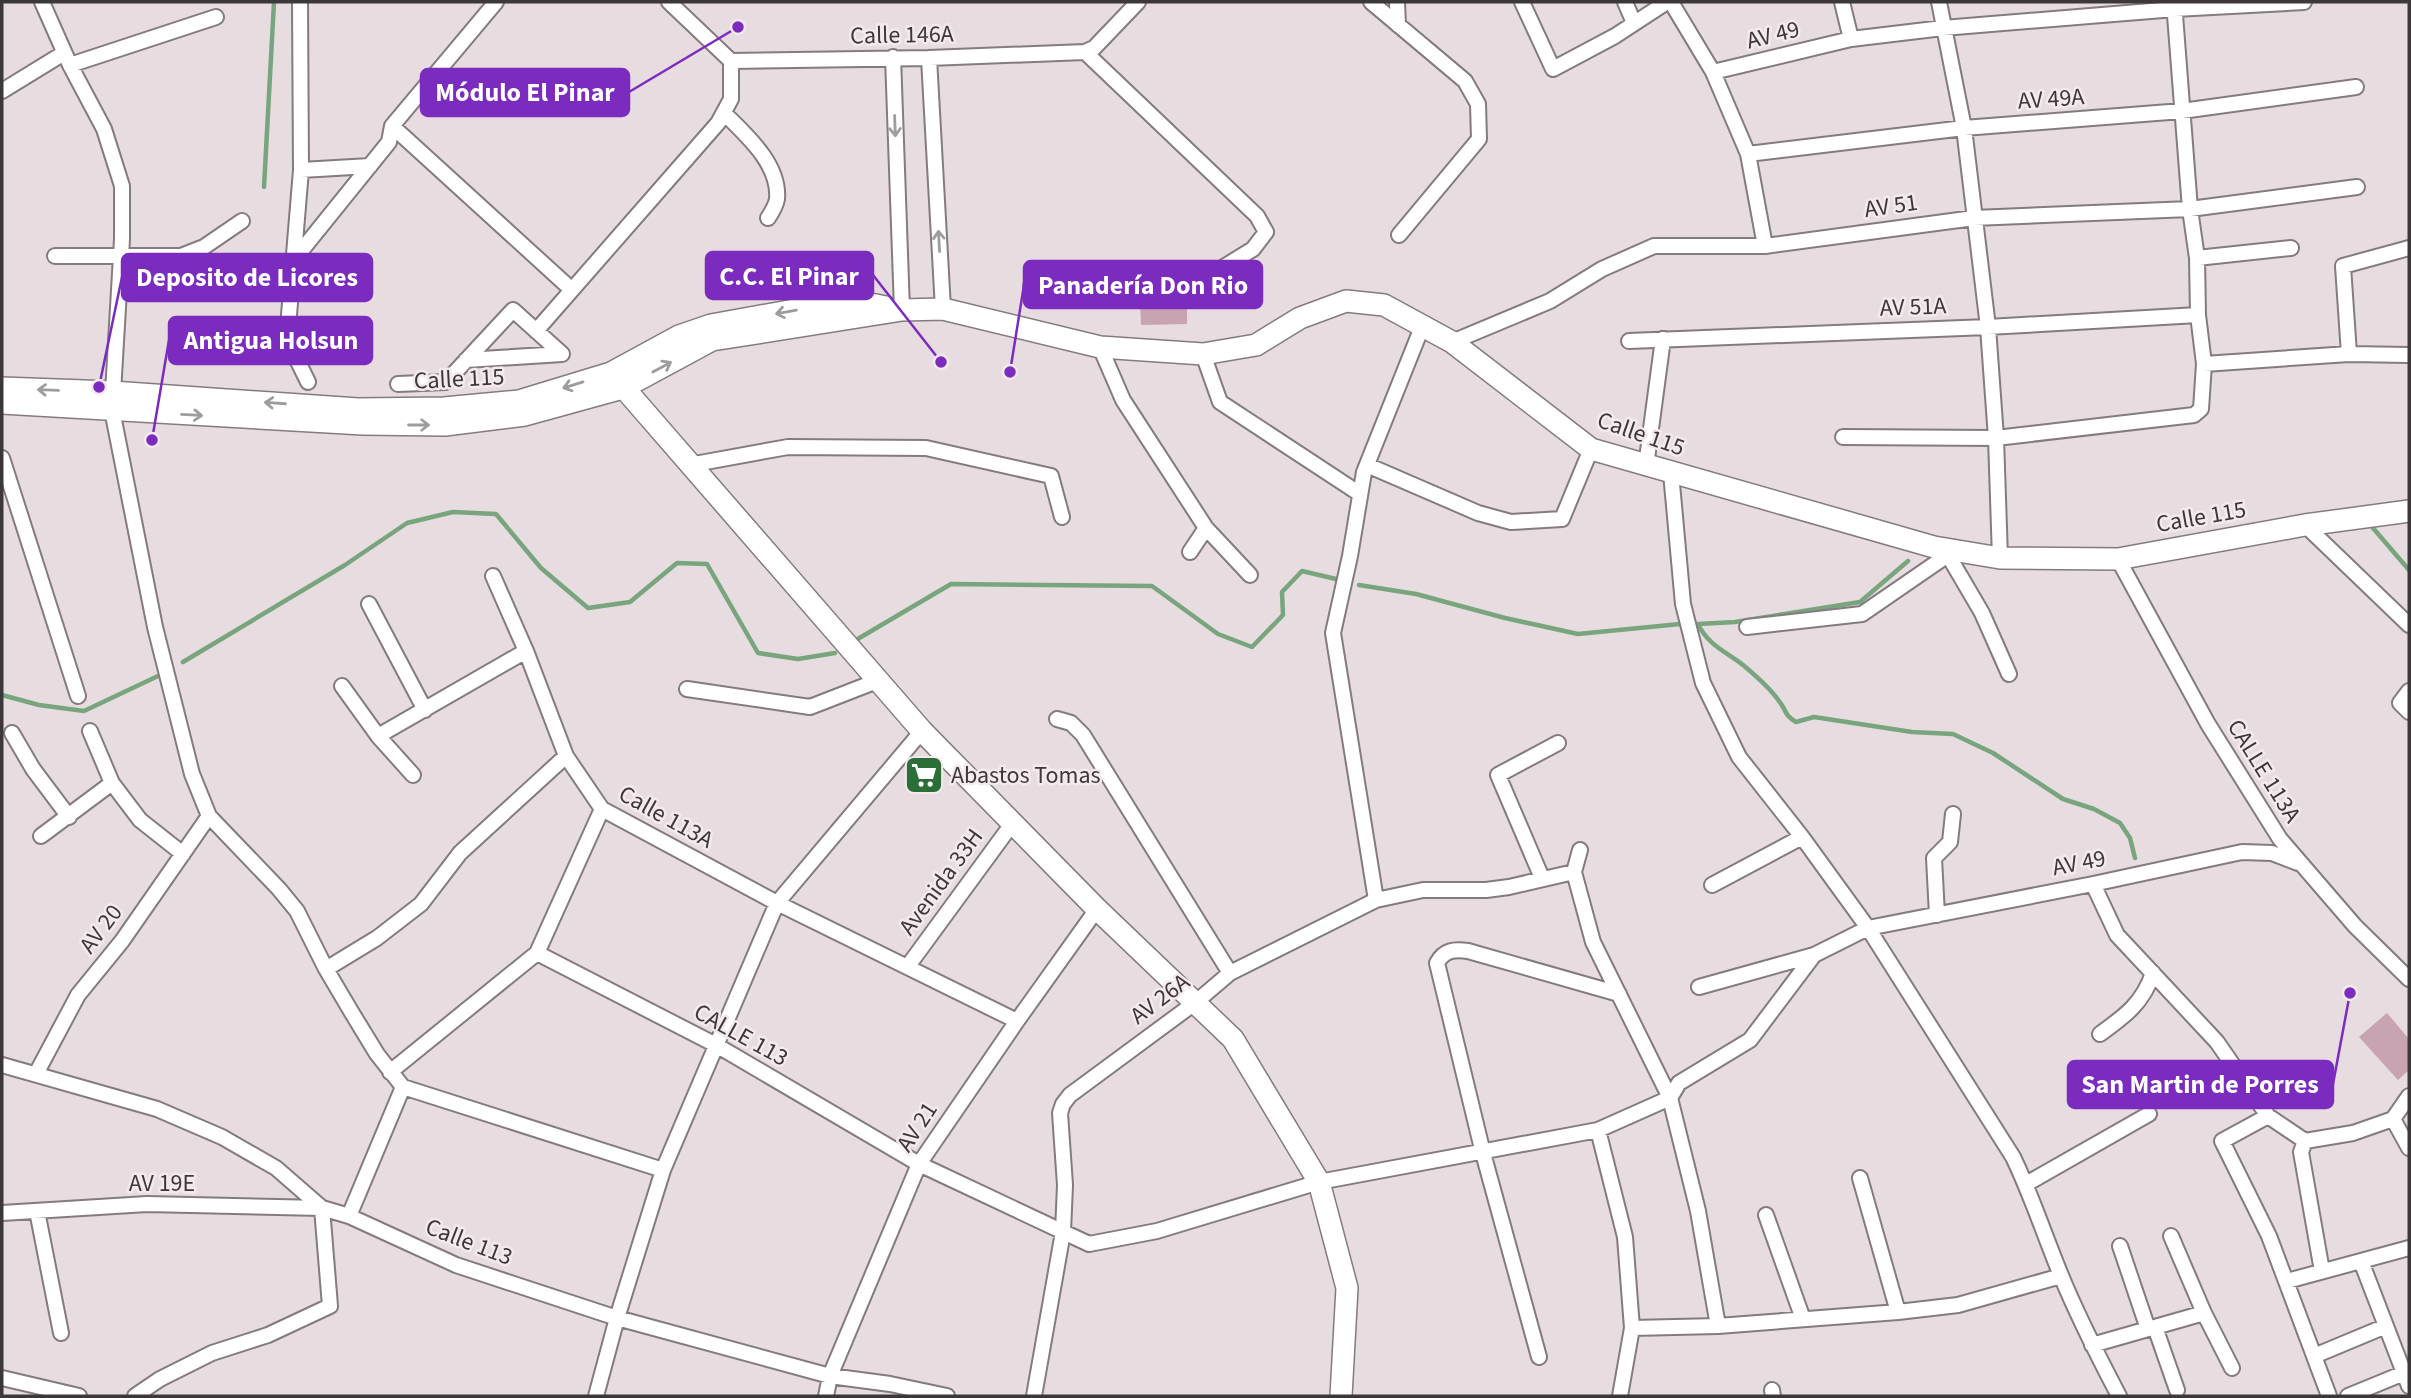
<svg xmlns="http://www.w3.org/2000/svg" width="2411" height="1398" viewBox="0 0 2411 1398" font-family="'Source Sans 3',sans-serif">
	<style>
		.green { fill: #c8a3b2 }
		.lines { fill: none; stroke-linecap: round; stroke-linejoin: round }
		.stream { stroke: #78a57d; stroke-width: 4.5 }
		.street-casing { stroke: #847b7e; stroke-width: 18 }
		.secondary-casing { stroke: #847b7e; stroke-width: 24 }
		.street { stroke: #fff; stroke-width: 14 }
		.secondary { stroke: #fff; stroke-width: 21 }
		.oneway { stroke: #9e9c9c }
		.labels { text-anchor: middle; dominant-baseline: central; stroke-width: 5; stroke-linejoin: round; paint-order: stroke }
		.street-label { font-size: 24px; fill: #3c383a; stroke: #f4e9ed }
		.poi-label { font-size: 24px; fill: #3c383a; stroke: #f4e9ed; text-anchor: start }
		.leader { fill: none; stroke: #7b2cbf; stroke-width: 2.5 }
		.callout-dot { fill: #7b2cbf; stroke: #f4e9ed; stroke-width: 2.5 }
		.callout { fill: #7b2cbf; stroke: #7b2cbf; stroke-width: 2.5 }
		.callout-label { font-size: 26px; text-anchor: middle; font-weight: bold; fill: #fff }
	</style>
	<rect width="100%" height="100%" fill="#e7dce0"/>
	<path class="green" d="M1187 298V324L1141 325 1140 300Z
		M2387 1013 2409 1039V1070L2398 1080 2359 1037Z"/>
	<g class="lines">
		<path class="stream" d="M264 187 274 2
			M2373 528 2409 570
			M1908 561 1860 602 1735 622 1698 624C1708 645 1725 651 1743 665 1755 675 1770 688 1779 701 1787 711 1784 715 1796 722L1814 717 1912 732 1953 734 1993 753 2063 799 2094 809 2120 823 2130 838 2135 858
			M1359 585 1416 594 1505 618 1578 634 1680 624
			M856 640 951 584 1152 586 1218 634 1252 647 1283 615 1282 592 1302 571 1336 579
			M183 662 345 565 407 523 453 512 496 514 541 568 588 608 630 602 677 563 707 564 758 653 798 659 835 653
			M2 695 39 705 84 711 158 676"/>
		<g class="street-casing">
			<path id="street" d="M42 2 70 65 104 129 122 186V239L112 410 155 627 192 774 209 816 279 889 297 911 326 969 352 1013 377 1054 403 1087 663 1170
				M300 2 301 170 287 339 308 382
				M669 2 731 61 929 58 1085 52 1094 48 1138 2
				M1371 2 1465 81 1478 104 1479 139 1399 235
				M1397 2 1398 25
				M1522 2 1553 69 1615 36 1667 2
				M1625 2 1634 23
				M1671 2 1713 72 1748 154 1765 246
				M1842 2 1851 39
				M1939 2 1964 128 1988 327 1996 438 2000 558
				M893 57 902 310
				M929 58 943 309
				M70 65 216 17
				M1713 72 1851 39 1943 28 2175 9 2304 2
				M2 91 64 53
				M724 113C746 135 780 164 777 199 776 205 772 212 768 218
				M392 126 572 290
				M1748 154 1964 128 2182 111 2356 87
				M301 170 370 166
				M55 256H181L204 247 242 221
				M2197 258 2291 248
				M293 261 389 142 392 126 496 2
				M1031 286 1206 278 1253 249 1266 232 1257 216 1085 52
				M536 331 718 123 731 99V61
				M1629 341 1988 327 2198 315
				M1452 342 1550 301 1602 269 1654 246H1765L1974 218 2190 209 2357 187
				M1100 347 1123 400 1206 528 1250 575
				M1203 354 1220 402 1360 494
				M2349 354 2343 266 2409 248
				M2204 364 2349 354 2409 355
				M398 384 446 382 513 310 562 354 466 360
				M1843 437 1996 438 2194 415 2201 409 2204 364 2198 315 2197 258 2190 209 2174 2
				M2 458 78 696
				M689 465 788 447 926 448 1051 476 1062 517
				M1367 465 1478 513 1511 522 1562 519 1591 449
				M1646 466 1663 339
				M1671 473 1683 604 1703 683 1739 757 1802 837 1868 928 2013 1157C2031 1194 2044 1234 2060 1273 2077 1315 2098 1356 2119 1396
				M2305 525 2409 625
				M1190 552 1206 528
				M1948 555 1982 613 2009 674
				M2118 559 2208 724 2280 839 2355 926 2409 979
				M493 576 526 651
				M369 604 425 710
				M1747 627 1862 614 1955 550
				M342 686 378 736 413 775
				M687 689 810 707 877 681
				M2409 691 2400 703 2409 712
				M1057 719 1071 723 1083 735 1230 973
				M90 731 112 783 140 820 183 854
				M12 733 33 769 69 817
				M378 736 526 651 566 756 602 809 777 903 1017 1021
				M41 836 112 783
				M1580 850 1574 872 1593 942 1670 1098 1698 1211 1718 1326
				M1542 878 1498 775 1558 743
				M2093 884 2117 935 2217 1042 2268 1116 2305 1141 2353 1133 2393 1119 2409 1096
				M1712 885 1802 837
				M1376 900 1333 633 1350 556 1364 472 1422 327
				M1937 915 1934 858 1950 842 1953 814
				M537 953 716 1045 919 1164 1089 1244 1157 1231 1319 1182 1598 1130 1670 1098 1679 1083 1750 1040 1814 955 1868 928 2093 884 2242 852 2272 853 2298 863
				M908 966 1012 824
				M326 969 377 938 421 904 460 853 566 756
				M1699 987 1814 955
				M2100 1034C2125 1016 2143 1003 2153 973
				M2 1065 157 1109 222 1137 276 1168 322 1208 349 1216 456 1265 617 1318 830 1376 890 1384 947 1396
				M390 1072 537 953 602 809
				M36 1074 78 995 122 941 209 816
				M2268 1116 2222 1141 2269 1236 2329 1396
				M2393 1119 2409 1148
				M1598 1130 1625 1237 1632 1328 1620 1396
				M2305 1141 2301 1152 2322 1271
				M1860 1178 1898 1312
				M2026 1184 2149 1114
				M37 1211 61 1333
				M2 1213 147 1204 322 1208 330 1306 268 1335 212 1353 160 1379 135 1396
				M1766 1215 1803 1319
				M349 1216 403 1087
				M2171 1236 2204 1313 2232 1368
				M2120 1246 2148 1329
				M2361 1261 2409 1386
				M2287 1281 2409 1248
				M2155 1327 2177 1390
				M1632 1328 1718 1326 1898 1312 1958 1305 2061 1276
				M2092 1345 2204 1313
				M2314 1356 2386 1326
				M1539 1357 1483 1153 1437 963C1444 950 1454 949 1468 951L1619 994
				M2 1378 79 1396
				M1772 1390 1773 1396
				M596 1396 617 1318 663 1170 777 903 922 731
				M826 1396 830 1376 919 1164 1017 1021 1097 909
				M1034 1396 1063 1232 1065 1185 1060 1113 1063 1104 1070 1095 1196 1002 1230 973 1376 900 1423 890H1486L1509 887 1574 872
				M2348 1396 2409 1371"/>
		</g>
		<g class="secondary-casing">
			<path id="secondary" d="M611 373 922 731 1097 909 1233 1039 1319 1182 1347 1288 1341 1396
				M2 388 112 392 358 409 444 408 519 401 611 373 679 336 711 325 850 300 886 307
				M2 403 363 424 445 425 525 415 623 388 712 340 902 310 943 309 1100 347 1203 354 1256 345 1300 318 1346 301 1384 305 1452 342 1591 449 1934 547 2000 558 2118 559 2305 525 2409 511"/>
		</g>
		<use href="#street" class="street"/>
		<use href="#secondary" class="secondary"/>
	</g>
	<defs><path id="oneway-shaft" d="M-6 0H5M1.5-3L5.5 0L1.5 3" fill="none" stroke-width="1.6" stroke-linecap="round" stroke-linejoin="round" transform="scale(1.75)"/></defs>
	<g class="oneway">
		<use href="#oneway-shaft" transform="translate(895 126) rotate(88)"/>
		<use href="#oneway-shaft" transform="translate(939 241) rotate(-93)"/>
		<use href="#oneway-shaft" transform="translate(786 312) rotate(170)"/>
		<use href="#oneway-shaft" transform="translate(662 367) rotate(-28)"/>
		<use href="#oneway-shaft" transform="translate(573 385) rotate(163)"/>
		<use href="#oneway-shaft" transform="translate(48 390) rotate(-178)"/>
		<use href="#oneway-shaft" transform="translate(275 403) rotate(-176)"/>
		<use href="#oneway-shaft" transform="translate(192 415) rotate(3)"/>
		<use href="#oneway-shaft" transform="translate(419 425)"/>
	</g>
	<defs>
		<g id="supermarket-square" transform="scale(2.0125)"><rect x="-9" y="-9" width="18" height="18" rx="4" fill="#2b6e38" stroke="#f4e9ed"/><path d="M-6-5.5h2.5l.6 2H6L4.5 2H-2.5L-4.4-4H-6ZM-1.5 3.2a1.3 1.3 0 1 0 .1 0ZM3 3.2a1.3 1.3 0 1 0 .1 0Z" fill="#fff"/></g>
	</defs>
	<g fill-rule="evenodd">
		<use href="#supermarket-square" x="924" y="775"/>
	</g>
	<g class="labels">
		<g class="street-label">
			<text transform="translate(902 35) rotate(-1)">Calle 146A</text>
			<text transform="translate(1773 35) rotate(-14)">AV 49</text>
			<text transform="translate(2051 99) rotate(-4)">AV 49A</text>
			<text transform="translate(1891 206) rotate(-8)">AV 51</text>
			<text transform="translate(1913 307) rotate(-2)">AV 51A</text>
			<text transform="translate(459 379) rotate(-3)">Calle 115</text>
			<text transform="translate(1641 434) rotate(19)">Calle 115</text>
			<text transform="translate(2201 517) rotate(-10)">Calle 115</text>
			<text transform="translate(2264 771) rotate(58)">CALLE 113A</text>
			<text transform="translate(666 817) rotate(29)">Calle 113A</text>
			<text transform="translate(2079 863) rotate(-11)">AV 49</text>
			<text transform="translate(941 882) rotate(-54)">Avenida 33H</text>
			<text transform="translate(101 929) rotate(-53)">AV 20</text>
			<text transform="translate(1160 999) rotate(-37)">AV 26A</text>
			<text transform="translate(741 1035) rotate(29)">CALLE 113</text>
			<text transform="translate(917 1127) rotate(-57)">AV 21</text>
			<text x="162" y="1183">AV 19E</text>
			<text transform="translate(469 1242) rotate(21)">Calle 113</text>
		</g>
		<g class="poi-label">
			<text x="951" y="775">Abastos Tomas</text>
		</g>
	</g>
	<path class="leader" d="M738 27L629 92M941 362L873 275M99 387L122 277M1010 372L1024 285M152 440L169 340M2350 993L2333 1084"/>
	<g class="callout-dot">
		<circle cx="738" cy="27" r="7"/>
		<circle cx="941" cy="362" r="7"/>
		<circle cx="99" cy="387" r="7"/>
		<circle cx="1010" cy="372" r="7"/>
		<circle cx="152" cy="440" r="7"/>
		<circle cx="2350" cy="993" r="7"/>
	</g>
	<g class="callout">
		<rect x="421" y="69" width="208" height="47" rx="7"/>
		<rect x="706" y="252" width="167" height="47" rx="7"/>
		<rect x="122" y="254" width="250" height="47" rx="7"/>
		<rect x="1024" y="261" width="238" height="47" rx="7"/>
		<rect x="169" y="317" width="203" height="47" rx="7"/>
		<rect x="2068" y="1061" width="265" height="47" rx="7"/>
	</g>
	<g class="callout-label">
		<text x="525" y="101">Módulo El Pinar</text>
		<text x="789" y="285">C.C. El Pinar</text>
		<text x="247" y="286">Deposito de Licores</text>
		<text x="1143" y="294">Panadería Don Rio</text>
		<text x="271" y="349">Antigua Holsun</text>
		<text x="2200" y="1093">San Martin de Porres</text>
	</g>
	<rect width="2411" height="1398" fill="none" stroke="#3c383a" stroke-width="7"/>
</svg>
